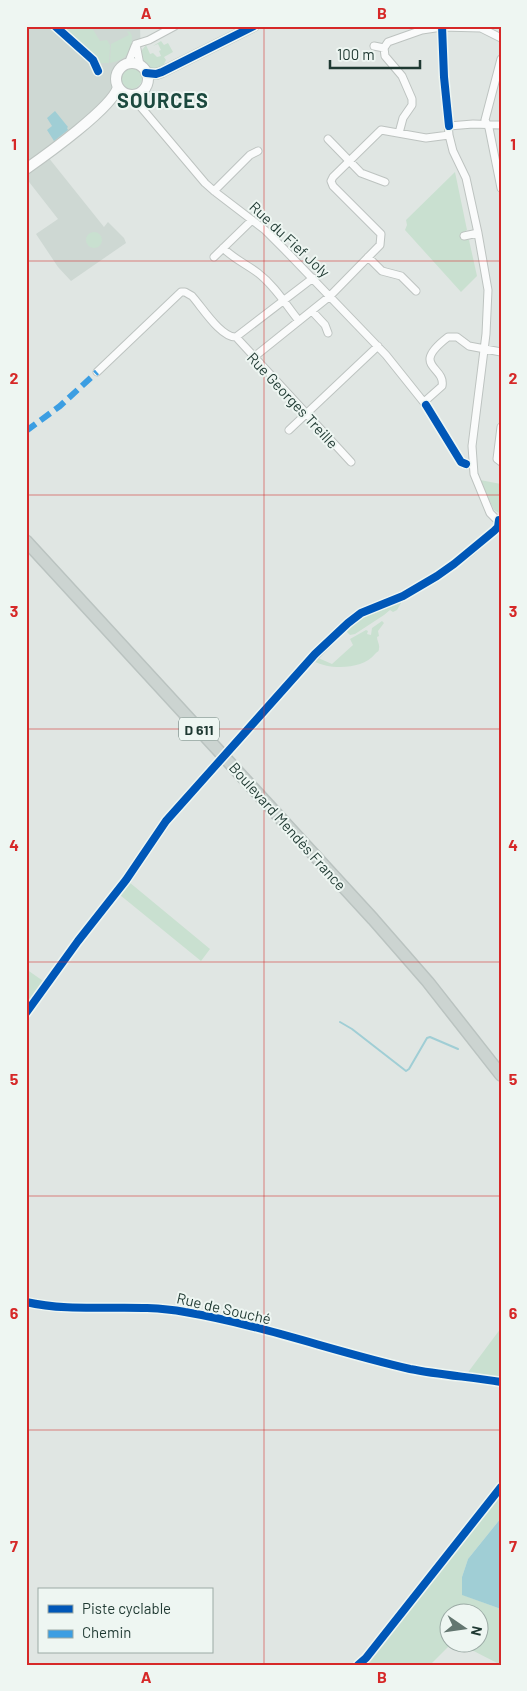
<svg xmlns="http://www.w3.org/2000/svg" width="527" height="1691" viewBox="0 0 527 1691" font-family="Barlow,sans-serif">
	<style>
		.built { fill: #ced8d3 }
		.green { fill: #c9e0d0 }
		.water { fill: #a0ced5 }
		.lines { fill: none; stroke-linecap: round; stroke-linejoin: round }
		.stream { stroke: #a0ced5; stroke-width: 2 }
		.minor-casing { stroke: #bdc3c0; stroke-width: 9 }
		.secondary-casing { stroke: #bdc4c1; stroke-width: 12 }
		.primary-casing { stroke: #bac3c0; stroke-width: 14 }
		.minor { stroke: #fafbfb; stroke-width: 7 }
		.secondary { stroke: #fafbfb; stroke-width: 10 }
		.primary { stroke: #ccd4d1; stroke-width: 11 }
		.quiet { stroke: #3c9ee2; stroke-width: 6; stroke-dasharray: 12 6; stroke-linecap: butt }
		.cycleway-casing { stroke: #eef6f2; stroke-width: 11 }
		.cycleway { stroke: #0057b8; stroke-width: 8 }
		.grid { fill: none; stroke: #d62828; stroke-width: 1; stroke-opacity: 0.55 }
		.labels { text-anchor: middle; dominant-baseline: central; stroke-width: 4; stroke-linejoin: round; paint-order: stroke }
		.shield { fill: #eef6f2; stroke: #5d726c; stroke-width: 1 }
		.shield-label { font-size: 14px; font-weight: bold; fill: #1f3932 }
		.street-label { font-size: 15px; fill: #1f3932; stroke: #eef6f2 }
		.district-label { font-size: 20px; font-weight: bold; letter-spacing: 1px; fill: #1c4a3f; stroke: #eef6f2 }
		.neatline { fill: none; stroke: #d62828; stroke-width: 2 }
		.grid-label { font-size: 16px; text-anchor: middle; font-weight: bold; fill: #d62828 }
	</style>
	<rect width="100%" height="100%" fill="#e0e6e3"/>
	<path class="built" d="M26 26H140L141 56 143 60H127L118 63 113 73 115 89 77 127 44 152 104 227 108 222 124 238 126 243 71 281 58 267 36 234 58 219 26 178Z"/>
	<path class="green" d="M61 26 92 28 100 41 107 40 110 45 109 63H100Z
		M127 31 130 32 132 36C132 53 127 59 110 63L111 44 129 35Z
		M161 41 164 45 168 43 173 52 164 57 166 60 164 64 167 63 169 65 157 70 151 69 142 58V50L146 45 150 54 153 53 157 57 161 56 159 51 161 50 158 44 153 46Z
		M120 78a11 11 0 1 1 22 0a11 11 0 1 1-22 0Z
		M455 172 467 230 462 233 463 239 469 240 477 276 461 292 405 230 407 225 406 220Z
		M86 240a8 8 0 1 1 16 0a8 8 0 1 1-16 0Z
		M480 480 501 484V514L494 510Z
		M398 600 401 603 397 610 393 612 390 610 384 615 355 634 350 635 345 630 365 613Z
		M382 621 384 623 378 631 379 636 377 637C377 641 380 645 379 648 379 652 378 651 375 654 362 670 330 670 313 661L316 657 332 664 353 645 350 639 366 630 368 631 367 634 371 635 372 628Z
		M129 882 210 949 201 961 120 895Z
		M26 969 46 983 26 1011Z
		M501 1328V1378L468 1374 469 1371Z
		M501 1489V1518L468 1559 462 1577 463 1595 501 1609V1665L460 1644H480V1614H450L451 1644 430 1665H361Z"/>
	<path class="water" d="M55 111 68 127 67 128 68 130 54 141 47 130 52 126 47 118Z
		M501 1518V1609L462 1595V1577L468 1559Z"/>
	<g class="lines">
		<path class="stream" d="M340 1022 352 1029 406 1071 409 1069 427 1038 430 1037 458 1049"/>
		<g class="minor-casing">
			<path id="minor" d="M442 26 444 77 449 135 453 151 466 178 478 233 488 290 486 334 472 446 474 474 490 513 496 519 501 520
				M136 44 149 40 175 26
				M136 44 140 65
				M374 46 384 48
				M501 59 485 120 489 128 501 188
				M128 64 135 46
				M137 94 140 106 205 183 214 191 265 230 284 249 386 355 426 405
				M449 126 473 124 501 125
				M399 133 403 118 412 105V99L402 76 385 56 384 48 388 42 422 30 442 27 481 28 501 38
				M328 139 361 173 385 182
				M214 191 250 155 258 151
				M464 236 478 233
				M223 248C234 259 246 264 258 273 275 286 286 305 299 321
				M214 257 252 220
				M368 257 382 271 401 276 416 291
				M312 311 325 325 328 333
				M236 337 351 462
				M254 357 330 296 380 245 381 234 333 186 331 181 333 177 381 130 426 138 449 135
				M97 372 181 292H185L192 296C202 307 221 338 236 337L313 278
				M424 402 442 386C446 366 409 367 448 337H457L469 346 501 352
				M501 427 497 459 501 462
				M289 430 378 346
				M310 661 348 623 361 613 403 596 437 576 469 553 494 531 498 527 499 520
				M26 1302C78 1314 133 1302 185 1312 262 1325 335 1352 410 1369 440 1375 471 1377 501 1382"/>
		</g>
		<g class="secondary-casing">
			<path id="secondary" d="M116 79a16 16 0 1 1 32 0a16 16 0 1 1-32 0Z
				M146 73 156 74 162 72 254 26
				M26 169C46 155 113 107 118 87"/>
		</g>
		<g class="primary-casing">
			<path id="primary" d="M26 541 373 919 428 982 501 1075"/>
		</g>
		<use href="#minor" class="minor"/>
		<use href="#secondary" class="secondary"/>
		<use href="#primary" class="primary"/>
		<path class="quiet" d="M26 431 60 406 97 372"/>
		<g class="cycleway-casing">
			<path id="cycleway" d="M55 26 93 60 98 71
				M442 26 444 77 449 126
				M146 73 156 74 162 72 254 26
				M426 405 461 462 466 464
				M26 1013 78 941 126 880 166 821 315 654 348 623 361 613 403 596 437 576 454 564 494 531 498 527 499 520H501
				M26 1302C78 1314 133 1302 185 1312 262 1325 335 1352 410 1369 440 1375 471 1377 501 1382
				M358 1665 366 1658 501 1487"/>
		</g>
		<use href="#cycleway" class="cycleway"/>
	</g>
	<path class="grid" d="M264 26V1665M26 261H501M26 495H501M26 729H501M26 962H501M26 1196H501M26 1430H501"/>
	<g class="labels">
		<rect class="shield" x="179" y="717.5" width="40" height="23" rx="4"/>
		<g class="shield-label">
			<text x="199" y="729">D 611</text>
		</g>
		<g class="street-label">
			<text transform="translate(290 239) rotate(43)">Rue du Fief Joly</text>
			<text transform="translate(293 400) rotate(47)">Rue Georges Treille</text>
			<text transform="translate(288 826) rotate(48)">Boulevard Mendès France</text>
			<text transform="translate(224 1308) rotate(13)">Rue de Souché</text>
		</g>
		<g class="district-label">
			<text x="163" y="100">SOURCES</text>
		</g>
	</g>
	<rect width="527" height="1691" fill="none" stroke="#eef6f2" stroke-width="55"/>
	<rect x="38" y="1588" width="175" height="65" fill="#eef6f2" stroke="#9baaa5"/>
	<rect x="48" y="1605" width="25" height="8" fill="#0057b8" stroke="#9baaa5"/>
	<text x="82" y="1614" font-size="15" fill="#1f3932">Piste cyclable</text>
	<rect x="48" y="1630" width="25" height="8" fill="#3c9ee2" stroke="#9baaa5"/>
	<text x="82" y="1638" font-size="15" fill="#1f3932">Chemin</text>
	<g transform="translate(464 1628) rotate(103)"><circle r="24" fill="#eef6f2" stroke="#9baaa5"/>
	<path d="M0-4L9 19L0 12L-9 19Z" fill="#637670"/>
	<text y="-8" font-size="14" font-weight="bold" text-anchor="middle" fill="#1f3932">N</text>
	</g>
	<path d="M330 60v8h90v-8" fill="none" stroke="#1f3932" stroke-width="2.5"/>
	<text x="337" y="60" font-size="15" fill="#1f3932" stroke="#eef6f2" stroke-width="4" paint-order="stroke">100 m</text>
	<rect x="28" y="28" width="472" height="1636" class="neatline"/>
	<g class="grid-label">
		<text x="146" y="19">A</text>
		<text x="382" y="19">B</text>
		<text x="14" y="150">1</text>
		<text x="513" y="150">1</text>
		<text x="14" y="384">2</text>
		<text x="513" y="384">2</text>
		<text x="14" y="617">3</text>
		<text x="513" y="617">3</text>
		<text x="14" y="851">4</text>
		<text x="513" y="851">4</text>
		<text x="14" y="1085">5</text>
		<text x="513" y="1085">5</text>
		<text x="14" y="1319">6</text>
		<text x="513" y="1319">6</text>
		<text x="14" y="1552">7</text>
		<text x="513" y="1552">7</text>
		<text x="146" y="1683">A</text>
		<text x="382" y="1683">B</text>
	</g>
</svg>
